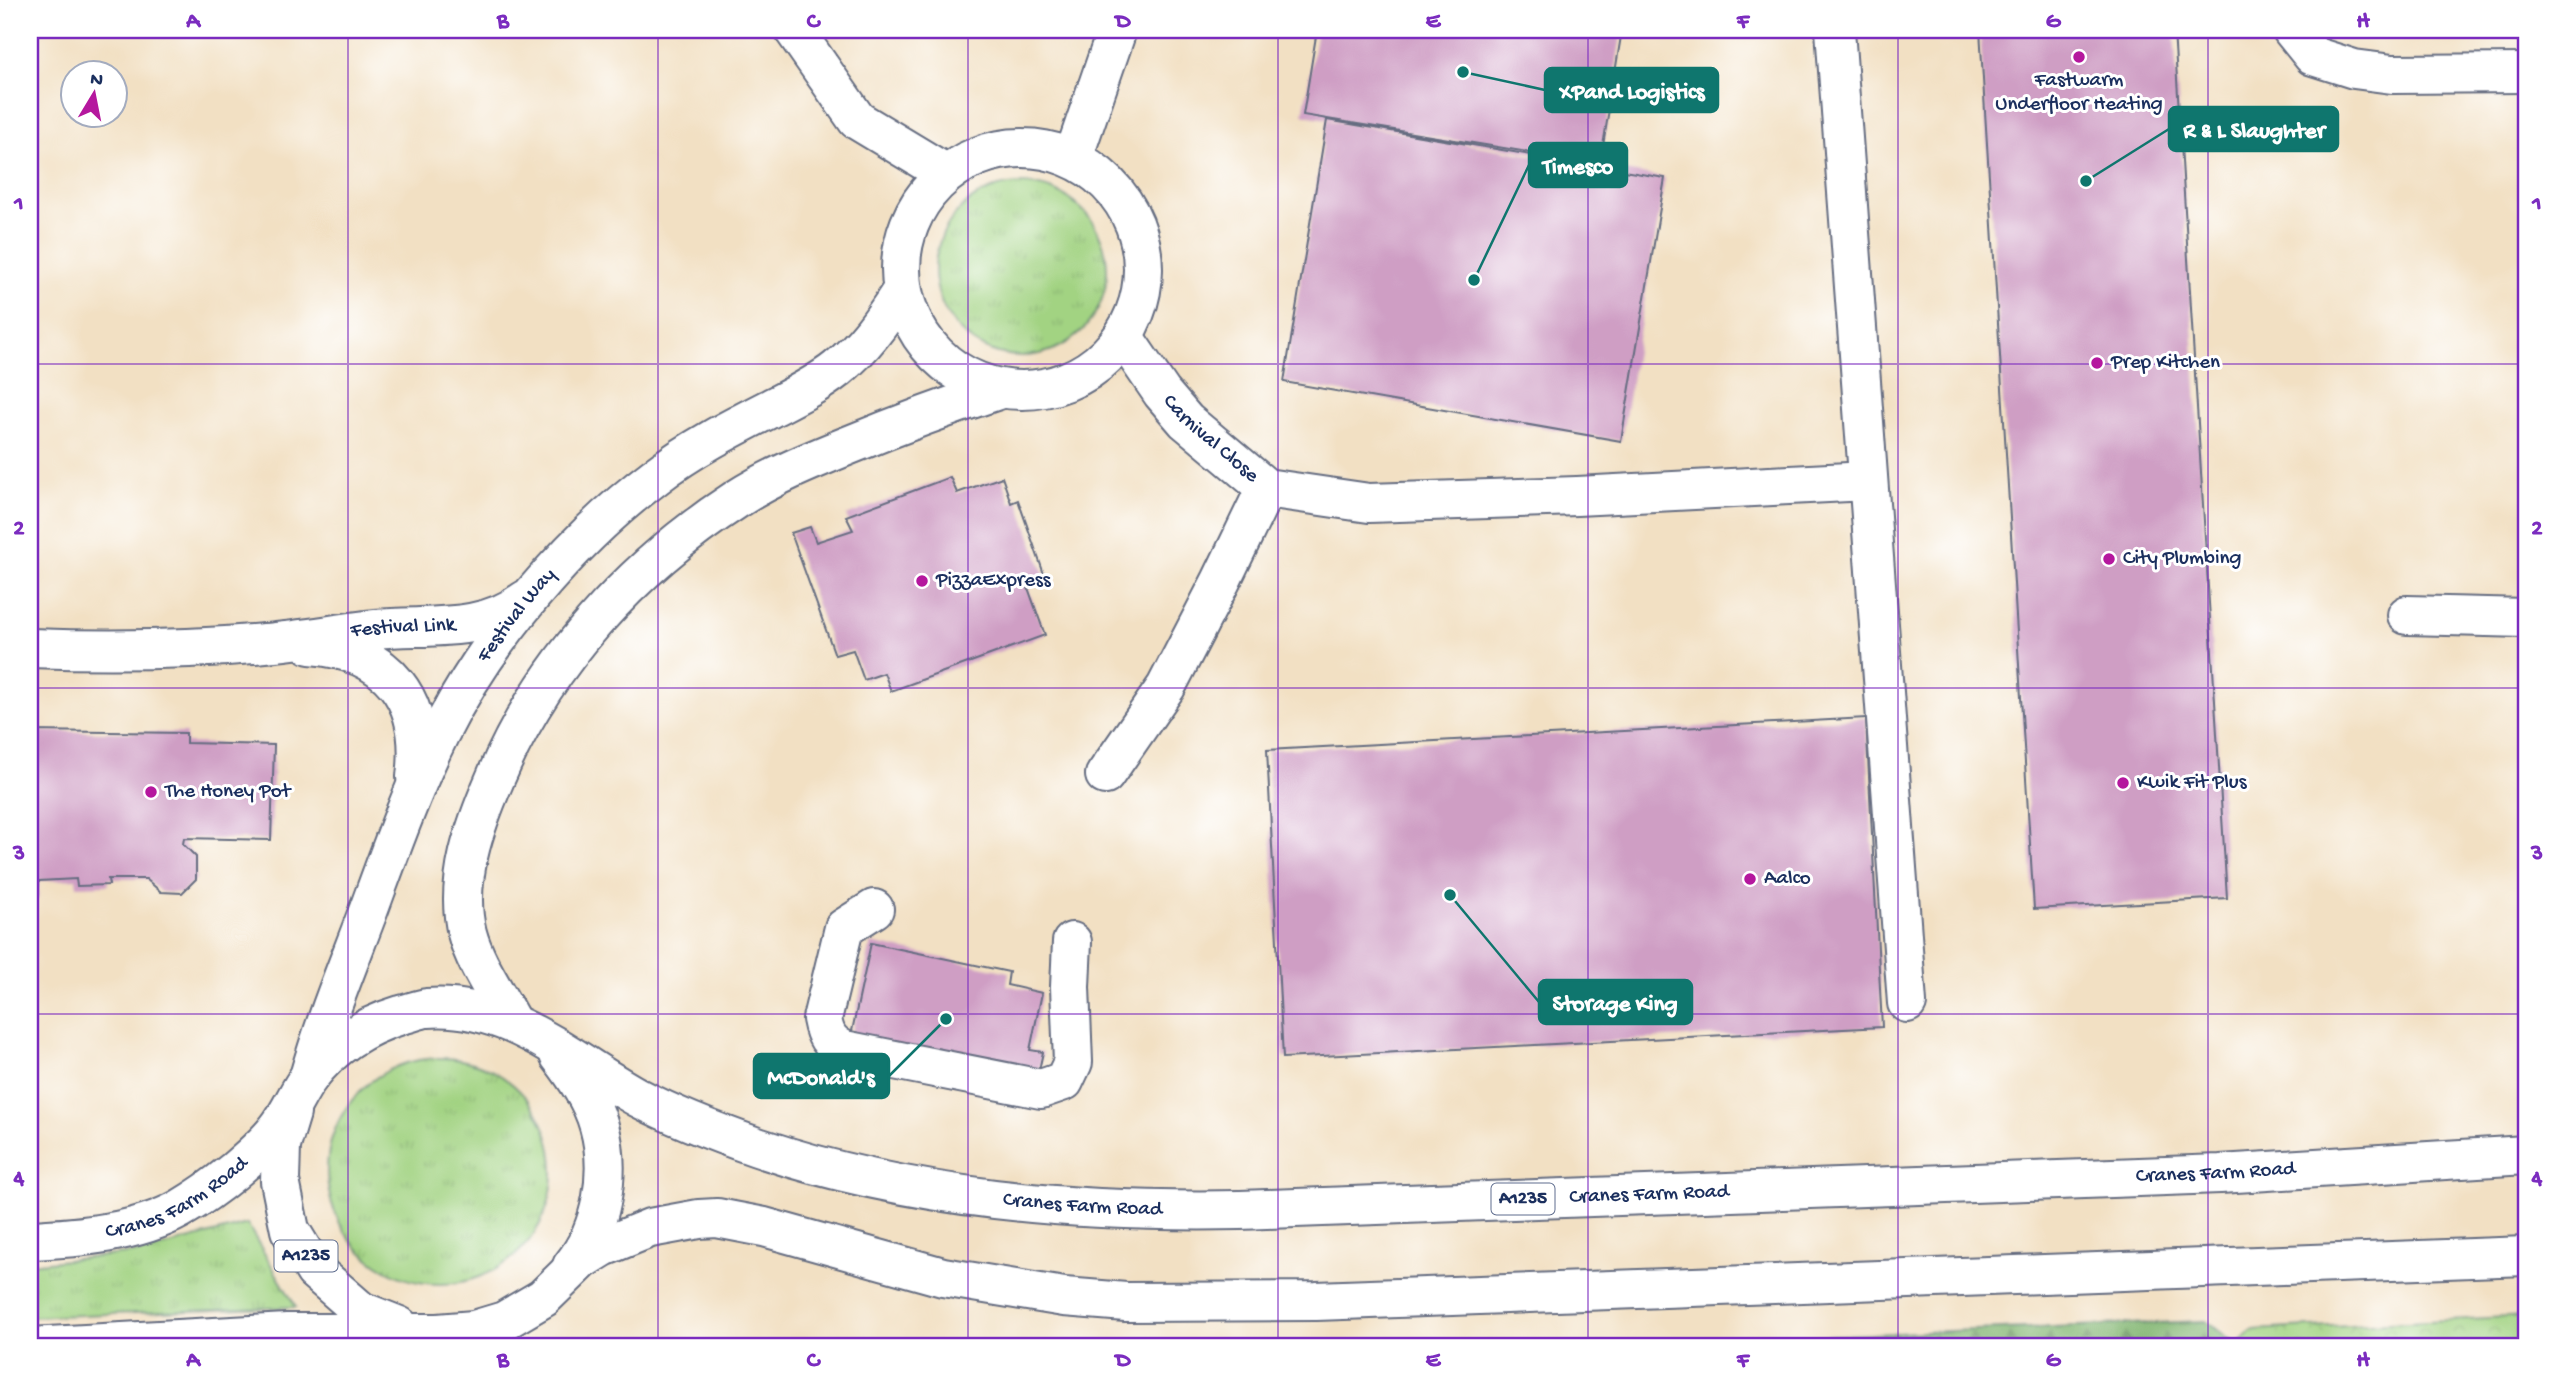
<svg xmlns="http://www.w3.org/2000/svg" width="2556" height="1377" viewBox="0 0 2556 1377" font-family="'Gochi Hand',sans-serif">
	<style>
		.grass { fill: url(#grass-tufts); stroke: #5e8170; stroke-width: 2 }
		.forest { fill: url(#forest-firs); stroke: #4e7267; stroke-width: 2 }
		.park { fill: url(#park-crowns); stroke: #5e8170; stroke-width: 2 }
		.building { fill: #cf9ec4 }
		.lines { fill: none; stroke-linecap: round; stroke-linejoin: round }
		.minor-casing { stroke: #666d81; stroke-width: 42 }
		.major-casing { stroke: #666d81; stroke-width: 42 }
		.minor { stroke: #fff; stroke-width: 38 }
		.major { stroke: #fff; stroke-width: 38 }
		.grid { fill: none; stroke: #7b2cbf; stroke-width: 2; stroke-opacity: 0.55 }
		.poi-dot { fill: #b5179e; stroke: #fff; stroke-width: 2.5 }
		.labels { text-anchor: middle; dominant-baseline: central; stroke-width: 6; stroke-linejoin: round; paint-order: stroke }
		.shield { fill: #fff; stroke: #5f6d8e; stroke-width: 2 }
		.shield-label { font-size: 19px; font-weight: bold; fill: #1b2f5e }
		.poi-label { font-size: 21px; fill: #1b2f5e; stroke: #fff; text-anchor: start }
		.street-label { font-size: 21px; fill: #1b2f5e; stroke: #fff }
		.leader { fill: none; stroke: #0f766e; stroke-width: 2.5 }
		.callout-dot { fill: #0f766e; stroke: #fff; stroke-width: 2.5 }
		.callout { fill: #0f766e; stroke: #0f766e; stroke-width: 2.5 }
		.callout-label { font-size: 23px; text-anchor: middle; font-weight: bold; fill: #fff }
		.neatline { fill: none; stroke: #7b2cbf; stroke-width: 2.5 }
		.grid-label { font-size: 23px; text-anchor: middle; font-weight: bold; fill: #7b2cbf }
	</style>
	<defs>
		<pattern id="grass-tufts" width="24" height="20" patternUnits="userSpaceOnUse" patternTransform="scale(1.75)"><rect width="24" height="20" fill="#a2d382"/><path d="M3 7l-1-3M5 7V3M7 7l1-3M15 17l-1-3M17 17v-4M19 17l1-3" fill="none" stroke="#8bb573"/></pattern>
		<pattern id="forest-firs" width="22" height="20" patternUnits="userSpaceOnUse" patternTransform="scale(1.75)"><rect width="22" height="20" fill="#81b570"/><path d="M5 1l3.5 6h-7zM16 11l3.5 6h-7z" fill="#69945f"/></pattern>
		<pattern id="park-crowns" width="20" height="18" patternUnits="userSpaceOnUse" patternTransform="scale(1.75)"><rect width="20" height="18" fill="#a2d382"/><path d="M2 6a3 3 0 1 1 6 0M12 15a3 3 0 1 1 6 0" fill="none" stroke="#8bb573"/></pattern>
	</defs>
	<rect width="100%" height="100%" fill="#fff"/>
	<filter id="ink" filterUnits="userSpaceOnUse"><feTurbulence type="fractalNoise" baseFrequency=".0143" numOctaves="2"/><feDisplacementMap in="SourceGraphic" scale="14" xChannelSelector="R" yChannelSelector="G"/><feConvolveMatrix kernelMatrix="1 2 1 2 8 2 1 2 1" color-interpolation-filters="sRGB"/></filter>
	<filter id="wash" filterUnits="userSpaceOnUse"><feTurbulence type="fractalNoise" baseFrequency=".00686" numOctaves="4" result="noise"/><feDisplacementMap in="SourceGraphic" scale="28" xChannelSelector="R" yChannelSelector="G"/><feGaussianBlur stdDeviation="1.57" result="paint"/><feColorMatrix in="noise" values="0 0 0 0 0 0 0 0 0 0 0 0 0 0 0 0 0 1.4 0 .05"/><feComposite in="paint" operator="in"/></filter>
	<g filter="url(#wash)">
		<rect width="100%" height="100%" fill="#f2e0c3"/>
		<path class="grass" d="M935 270a86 86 0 1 1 172 0a86 86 0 1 1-172 0Z
			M327 1171a113 113 0 1 1 226 0a113 113 0 1 1-226 0Z
			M247 1224 296 1307 30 1317V1264L143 1252Z"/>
		<path class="forest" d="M2206 1321 2240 1347H1534Z"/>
		<path class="park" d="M2526 1316V1347H2235L2252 1330Z"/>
		<g id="blocks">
			<path class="building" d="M1317 30H1622L1600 164 1303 115Z
				M1980 30H2174L2227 898 2034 909Z
				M1327 120 1665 178 1621 441 1284 382Z
				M950 477 957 493 1002 477 1011 503 1018 500 1045 577 1027 585 1045 635 891 691 884 673 864 680 853 650 835 655 791 533 810 527 816 542 853 530 846 516Z
				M1866 718 1882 1027 1283 1058 1267 750Z
				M30 731 186 733V743L274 745 271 840 184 838 183 844 196 857V879L182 893 161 892 146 879H108L109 885 77 886 76 879 39 881 38 899H30Z
				M871 943 1009 972 1007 985 1042 993 1030 1050 1043 1052 1036 1084 849 1045Z"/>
		</g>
	</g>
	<g filter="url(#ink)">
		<use href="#blocks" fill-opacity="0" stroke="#666d81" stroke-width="2"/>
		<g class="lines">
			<g class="minor-casing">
				<g id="minor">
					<path d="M794 30 857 120 945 173"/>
					<path d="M1835 30 1907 1003"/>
					<path d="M2292 30 2313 56 2354 69 2392 74 2526 73"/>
					<circle cx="1022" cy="269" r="121"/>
					<path d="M1073 158 1117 30"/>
					<path id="s1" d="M1123 336 1162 393 1186 421 1266 488 1369 503 1577 496 1868 481"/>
					<path d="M2407 615 2526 618"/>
					<path d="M310 645C389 651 426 699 416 777"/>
					<path id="s2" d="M30 648C108 651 187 650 265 643 302 640 339 633 376 629 428 624 480 634 525 600"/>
					<path d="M1105 775 1166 687 1221 581 1266 488"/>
					<path d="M874 909 844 928 822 1019C825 1035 829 1043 844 1050L1041 1089 1064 1081 1073 1062 1070 987 1072 942"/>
					<path d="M512 1023C497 994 475 964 467 933 454 882 475 825 495 779 544 663 632 567 737 499 771 477 810 461 847 446 898 425 949 406 1001 389"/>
					<path id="s3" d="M309 1077C325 1020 348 965 369 909 391 849 412 790 440 733 488 637 571 540 656 476 691 449 730 429 769 409 792 397 817 385 837 369 864 347 883 320 901 292"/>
				</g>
			</g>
			<g class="major-casing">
				<g id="major">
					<path d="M559 1055C575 1076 592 1100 599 1126 612 1172 602 1229 572 1266"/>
					<path d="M291 1113 281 1146 280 1181 290 1230 315 1271 361 1311 399 1326"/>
					<path id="s4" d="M30 1240C77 1238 137 1233 180 1209 199 1198 217 1185 234 1171 249 1158 266 1144 277 1129 290 1113 297 1093 309 1077 333 1045 364 1026 401 1015 410 1013 419 1009 427 1008 508 1001 573 1062 639 1098 677 1118 717 1133 757 1147 912 1199 1077 1213 1240 1210L2220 1174 2526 1155"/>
					<path d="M30 1347 287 1333H438L474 1330 504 1321 543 1298 582 1260 603 1247 650 1228 699 1219 717 1218 764 1227 943 1277 1064 1297 1126 1302 1316 1301 2526 1256"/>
				</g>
			</g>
			<use href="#minor" class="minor"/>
			<use href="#major" class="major"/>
		</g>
	</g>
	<path class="grid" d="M348 30V1347M658 30V1347M968 30V1347M1278 30V1347M1588 30V1347M1898 30V1347M2208 30V1347M30 364H2526M30 688H2526M30 1014H2526"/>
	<g class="poi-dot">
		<circle cx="2079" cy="57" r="7"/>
		<circle cx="2097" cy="363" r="7"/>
		<circle cx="2109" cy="559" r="7"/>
		<circle cx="922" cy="581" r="7"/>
		<circle cx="2123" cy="783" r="7"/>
		<circle cx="151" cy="792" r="7"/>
		<circle cx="1750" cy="879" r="7"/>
	</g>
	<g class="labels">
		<g class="shield">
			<rect x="1491.5" y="1183.5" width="63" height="31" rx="5"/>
			<rect x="274.5" y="1240.5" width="63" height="31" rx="5"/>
		</g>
		<g class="shield-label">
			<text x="1523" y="1199">A1235</text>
			<text x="306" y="1256">A1235</text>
		</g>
		<g class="poi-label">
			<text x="2079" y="81" text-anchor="middle">Fastwarm<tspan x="2079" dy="24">Underfloor Heating</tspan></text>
			<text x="2111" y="363">Prep Kitchen</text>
			<text x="2123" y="559">City Plumbing</text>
			<text x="936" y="581">PizzaExpress</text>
			<text x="2137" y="783">Kwik Fit Plus</text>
			<text x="165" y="792">The Honey Pot</text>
			<text x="1764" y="879">Aalco</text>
		</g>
		<g class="street-label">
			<text stroke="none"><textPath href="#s1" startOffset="136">Carnival Close</textPath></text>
			<text stroke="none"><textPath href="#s3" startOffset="509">Festival Way</textPath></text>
			<text stroke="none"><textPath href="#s2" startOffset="374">Festival Link</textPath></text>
			<text stroke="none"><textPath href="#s4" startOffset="2310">Cranes Farm Road</textPath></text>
			<text stroke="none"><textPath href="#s4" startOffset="156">Cranes Farm Road</textPath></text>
			<text stroke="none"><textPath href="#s4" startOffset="1743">Cranes Farm Road</textPath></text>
			<text stroke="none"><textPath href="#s4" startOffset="1176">Cranes Farm Road</textPath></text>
		</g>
	</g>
	<path class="leader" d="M1463 72L1545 90M2086 181L2169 129M1474 280L1529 165M1450 895L1539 1002M946 1019L889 1076"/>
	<g class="callout-dot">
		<circle cx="1463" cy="72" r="7"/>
		<circle cx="2086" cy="181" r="7"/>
		<circle cx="1474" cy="280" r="7"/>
		<circle cx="1450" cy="895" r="7"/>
		<circle cx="946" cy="1019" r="7"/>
	</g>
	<g class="callout">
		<rect x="1545" y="68" width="173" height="44" rx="7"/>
		<rect x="2169" y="107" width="169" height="44" rx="7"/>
		<rect x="1529" y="143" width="98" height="44" rx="7"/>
		<rect x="1539" y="980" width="153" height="44" rx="7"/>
		<rect x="754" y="1054" width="135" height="44" rx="7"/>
	</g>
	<g class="callout-label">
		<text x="1632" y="98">XPand Logistics</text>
		<text x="2254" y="137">R &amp; L Slaughter</text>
		<text x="1578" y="173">Timesco</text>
		<text x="1615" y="1010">Storage King</text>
		<text x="821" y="1084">McDonald's</text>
	</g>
	<rect width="2556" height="1377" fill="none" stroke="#fff" stroke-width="77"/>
	<g transform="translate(94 94) rotate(10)"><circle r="33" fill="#ffffff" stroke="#a4acbf" stroke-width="2"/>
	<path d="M0-5L12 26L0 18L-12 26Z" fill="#b5179e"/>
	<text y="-10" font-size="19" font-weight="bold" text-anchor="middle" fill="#1b2f5e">N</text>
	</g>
	<rect x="38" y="38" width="2480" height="1300" class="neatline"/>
	<g class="grid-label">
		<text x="193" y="27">A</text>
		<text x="503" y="27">B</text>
		<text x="813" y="27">C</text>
		<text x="1123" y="27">D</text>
		<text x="1433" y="27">E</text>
		<text x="1743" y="27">F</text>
		<text x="2053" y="27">G</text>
		<text x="2363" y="27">H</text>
		<text x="19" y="209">1</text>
		<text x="2537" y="209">1</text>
		<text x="19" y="534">2</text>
		<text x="2537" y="534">2</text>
		<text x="19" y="859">3</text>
		<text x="2537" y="859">3</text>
		<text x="19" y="1184">4</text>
		<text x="2537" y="1184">4</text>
		<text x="193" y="1366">A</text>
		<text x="503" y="1366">B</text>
		<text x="813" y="1366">C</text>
		<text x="1123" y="1366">D</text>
		<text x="1433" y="1366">E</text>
		<text x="1743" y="1366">F</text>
		<text x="2053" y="1366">G</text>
		<text x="2363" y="1366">H</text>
	</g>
</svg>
